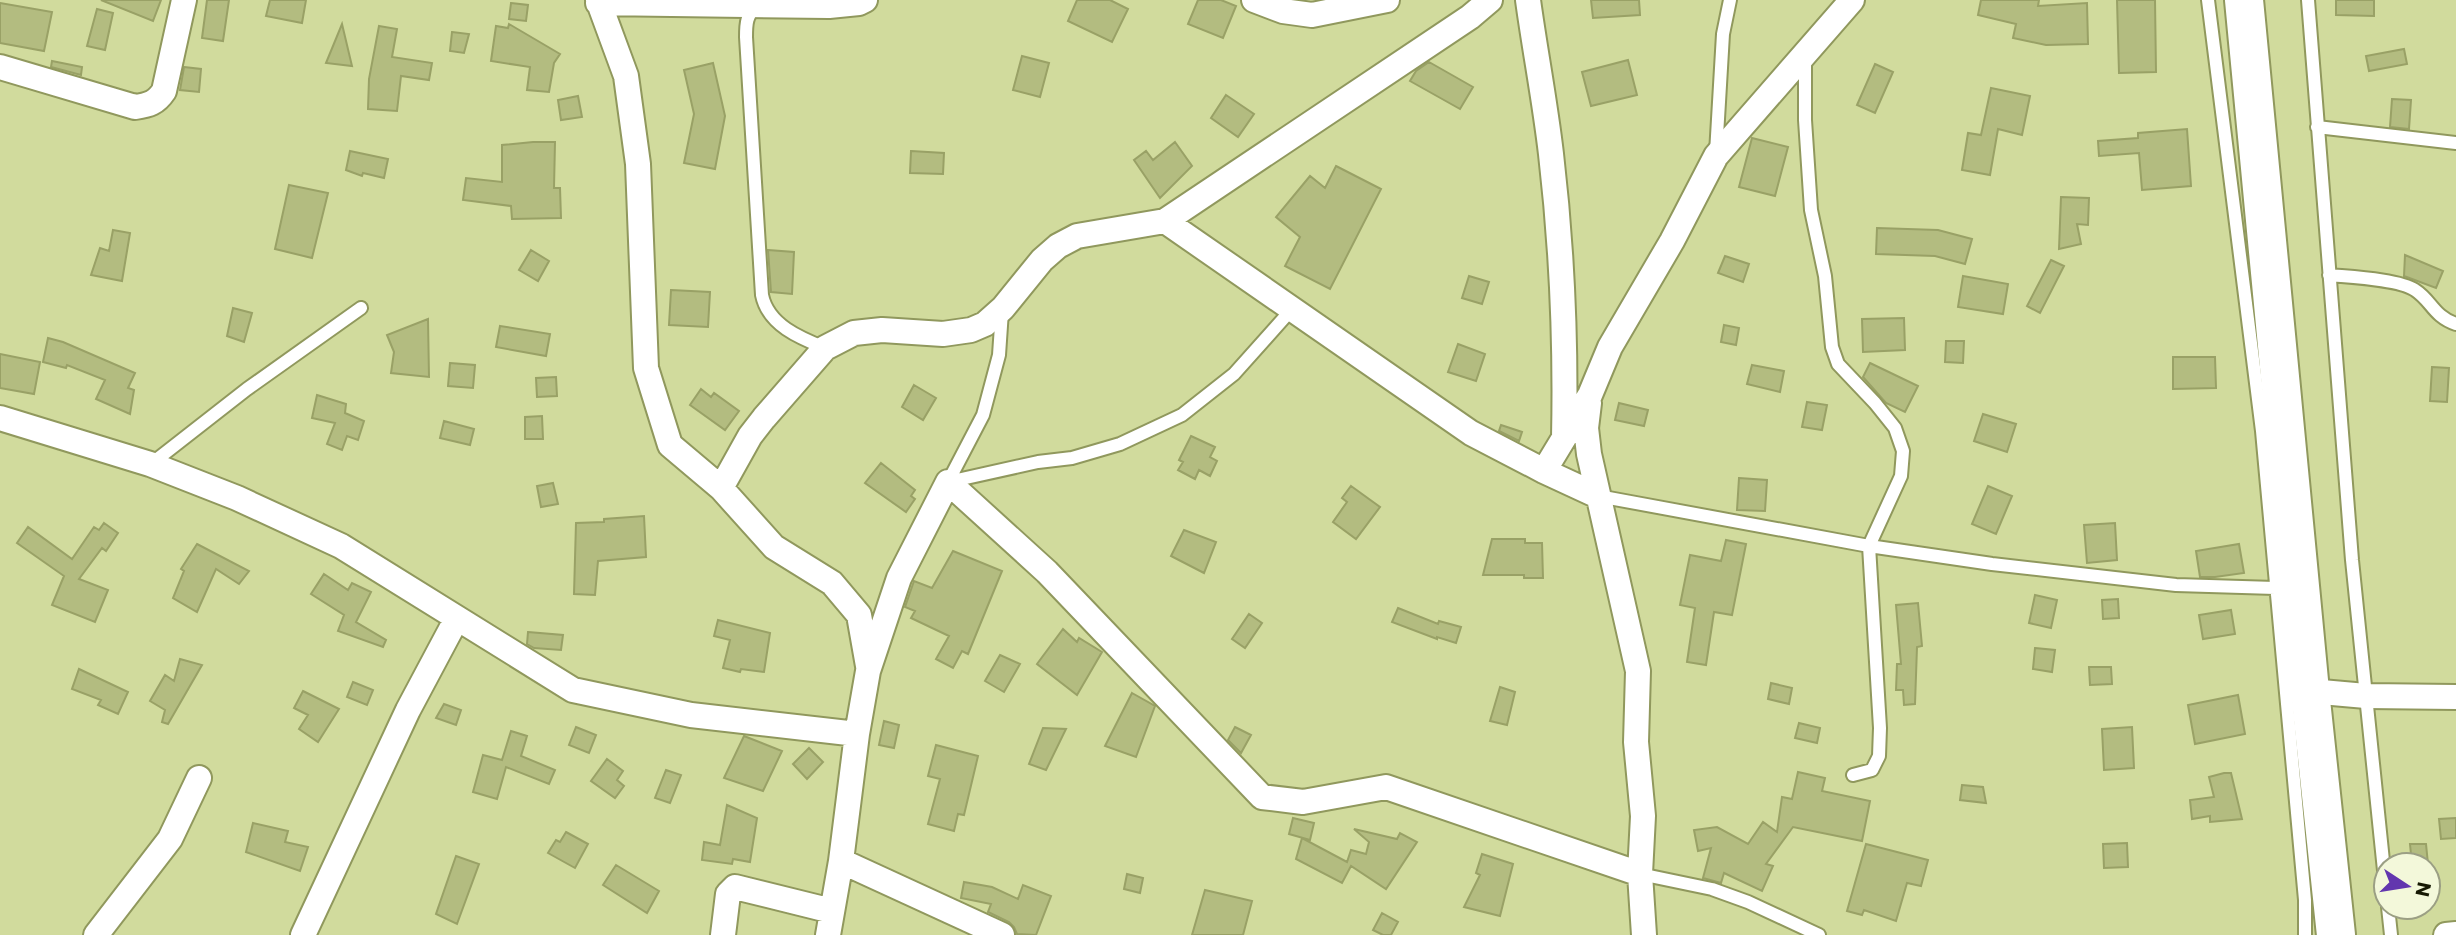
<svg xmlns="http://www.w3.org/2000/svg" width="2456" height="935" viewBox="0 0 2456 935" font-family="Poppins,sans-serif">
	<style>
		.building { fill: #b3bc80; stroke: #99a166; stroke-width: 2 }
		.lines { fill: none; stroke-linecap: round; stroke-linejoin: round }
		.lane-casing { stroke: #90985d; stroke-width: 16 }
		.street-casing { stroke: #90985d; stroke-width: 28 }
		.highway-casing { stroke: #90985d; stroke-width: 42 }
		.lane { stroke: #fff; stroke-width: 12 }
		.street { stroke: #fff; stroke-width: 24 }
		.highway { stroke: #fff; stroke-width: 38 }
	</style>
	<rect width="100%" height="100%" fill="#d1db9d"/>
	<path class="building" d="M101 0H161L153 21Z
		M207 0H229L223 41 202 38Z
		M270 0H306L302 23 266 16Z
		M1077 0H1110L1128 9 1112 42 1068 21Z
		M1198 0H1221L1236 6 1223 38 1188 24Z
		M1591 0H1639L1640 15 1593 18Z
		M1981 0H2039L2038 6 2087 3 2088 44 2046 45 2013 38 2016 24 1978 15Z
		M2117 0H2155L2156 72 2119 73Z
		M2336 0H2374V16L2336 15Z
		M0 3 52 12 44 51 0 43Z
		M511 3 528 5 526 21 509 19Z
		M97 9 113 13 105 50 87 46Z
		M342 24 352 66 326 63Z
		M509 24 560 54 554 63 549 92 527 90 530 67 491 61 496 26 508 28Z
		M379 26 397 29 392 57 432 63 429 80 401 76 397 111 368 109 369 79Z
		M452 32 469 34 464 53 450 51Z
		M2404 49 2407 64 2369 71 2366 56Z
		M1022 56 1049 63 1040 97 1013 90Z
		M1628 60 1637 95 1591 106 1582 72Z
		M52 61 82 67 81 75 51 67Z
		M1429 62 1473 87 1460 109 1410 81 1416 71Z
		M713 63 725 116 715 169 684 163 694 114 684 70Z
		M1875 64 1893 72 1875 113 1857 105Z
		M184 67 201 69 199 92 180 90Z
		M1991 88 2030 96 2022 135 1998 129 1990 175 1962 170 1968 133 1981 135Z
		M1226 95 1254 114 1238 137 1211 118Z
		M578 96 582 117 561 120 558 100Z
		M2392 99 2411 100 2409 129 2390 127Z
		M2187 129 2191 186 2142 190 2139 153 2099 156 2098 141 2138 138V133Z
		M1752 138 1788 147 1775 196 1739 187Z
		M533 142H555L554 188H560L561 218 512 219 511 206 463 200 466 178 502 182V145Z
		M1175 142 1192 166 1160 198 1134 160 1146 151 1153 160Z
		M350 151 388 159 384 178 363 173 362 176 346 170Z
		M911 151 944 153 943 174 910 173Z
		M1336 166 1381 189 1330 289 1285 266 1300 237 1276 217 1310 176 1325 188Z
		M289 185 328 193 312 258 275 249Z
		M2061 197 2089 198 2088 225 2077 224 2081 244 2059 249Z
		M1877 228 1938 230 1972 239 1965 264 1935 256 1876 254Z
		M113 230 130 233 122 281 91 275 100 248 109 251Z
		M531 250 549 261 538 281 519 270Z
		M768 250 794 252 792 294 771 292Z
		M2405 255 2443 271 2436 288 2404 276Z
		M1725 256 1749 264 1743 282 1718 273Z
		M2051 260 2064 266 2040 313 2027 306Z
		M1469 276 1489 282 1482 304 1462 298Z
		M1963 276 2008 284 2003 314 1958 307Z
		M671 290 710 292 708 327 669 325Z
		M233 308 252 313 244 342 227 336Z
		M1904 318 1905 350 1863 352 1862 319Z
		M428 319 429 377 391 373 394 352 387 335Z
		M1724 325 1739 328 1736 345 1721 342Z
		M500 326 550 334 546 356 496 347Z
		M48 338 63 342 135 373 128 388 134 390 130 414 96 399 105 380 67 365 66 368 43 362Z
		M1946 341H1964L1963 363 1945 362Z
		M1458 344 1485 354 1476 381 1448 372Z
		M0 354 40 362 34 394 0 388Z
		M2173 357H2215L2216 388 2173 389Z
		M450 363 475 365 473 388 448 386Z
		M1870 363 1918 386 1905 412 1886 403 1863 377Z
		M1752 365 1784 371 1780 392 1747 384Z
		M2432 367 2449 368 2447 402 2430 401Z
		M556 377 557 396 537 397 536 378Z
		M914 385 936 398 923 420 902 407Z
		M701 389 711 397 714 393 739 411 725 430 690 405Z
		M317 395 346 404 345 413 364 421 358 440 347 436 342 450 327 444 335 423 312 418Z
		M1807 402 1827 405 1822 430 1802 427Z
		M1619 403 1648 410 1644 426 1615 420Z
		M1983 414 2016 424 2007 452 1974 441Z
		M542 416 543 439H525V417Z
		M444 421 474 429 470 445 440 438Z
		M1501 425 1522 432 1519 441 1499 431Z
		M1191 436 1215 447 1210 457 1217 461 1210 476 1199 470 1195 479 1178 470 1183 462 1179 460Z
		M881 463 915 490 911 496 915 499 906 512 865 483Z
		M1739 478 1767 480 1765 511 1737 510Z
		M553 483 558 504 541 507 537 486Z
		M1351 486 1380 507 1356 539 1333 522 1347 502 1342 498Z
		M1988 486 2012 496 1996 534 1972 524Z
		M644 516 646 557 598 561 595 595 574 594 576 523 604 522V519Z
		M104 523 118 533 106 551 102 548 79 579 108 590 95 622 52 605 64 576 17 543 28 527 72 559 94 527 99 530Z
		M2115 523 2117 560 2087 563 2084 525Z
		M1184 530 1216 542 1204 573 1171 556Z
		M1492 539H1525V543H1542L1543 578H1524V575H1483Z
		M1726 540 1746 544 1732 615 1714 612 1706 665 1687 662 1695 608 1680 605 1690 555 1721 561Z
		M197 544 249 571 239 584 216 569 197 612 173 598 184 571 181 569Z
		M2239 544 2244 573 2215 577H2200L2196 551Z
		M953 551 1002 571 968 654 962 651 953 668 936 659 949 636 911 618 915 611 905 607 914 581 932 588Z
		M324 574 348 590 352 583 371 592 356 622 386 640 383 647 338 631 344 615 311 594Z
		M2035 595 2057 600 2051 628 2029 623Z
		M2118 599 2119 618 2103 619 2102 600Z
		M1918 603 1922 646 1917 647 1915 704 1904 705 1903 690H1896L1897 664H1901L1896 605Z
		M1398 608 1438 624 1439 621 1461 627 1456 643 1437 637V639L1392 622Z
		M2231 610 2235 634 2203 639 2199 615Z
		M1249 614 1262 623 1245 648 1232 639Z
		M718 620 770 633 764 672 741 669 740 672 723 668 730 640 714 636Z
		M1063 629 1077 642 1079 638 1102 652 1077 695 1037 664Z
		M528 632 563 635 561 650 534 648 527 644Z
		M2035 648 2055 650 2052 672 2033 669Z
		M1000 655 1020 664 1004 692 985 681Z
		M180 659 202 665 168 724 162 722 165 710 150 701 165 675 174 681Z
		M2089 667H2111L2112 684 2090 685Z
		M79 669 128 692 118 714 98 705 101 700 72 689Z
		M353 682 373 690 367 705 347 697Z
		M1771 683 1792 688 1789 704 1768 699Z
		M1500 687 1515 692 1507 725 1490 721Z
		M303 691 339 709 318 742 299 729 308 715 294 708Z
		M1132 693 1155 706 1136 757 1105 746Z
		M2238 695 2245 734 2195 744 2188 705Z
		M444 704 461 710 456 725 436 718Z
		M884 721 899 725 894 748 879 745Z
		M1799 723 1820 728 1817 743 1795 738Z
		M576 727 596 735 589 753 569 745Z
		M1235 727 1251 735 1241 753 1228 740Z
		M2132 727 2134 768 2104 770 2102 729Z
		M1043 728 1066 729 1046 770 1029 764Z
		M511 731 527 736 521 756 555 770 549 784 506 767 497 799 473 792 483 755 502 760Z
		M744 736 782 751 763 791 724 778Z
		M936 745 978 756 964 815 958 814 954 831 928 824 940 779 928 776Z
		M809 748 823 762 807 779 793 764Z
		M607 759 623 771 617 780 624 786 615 798 591 781Z
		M666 770 681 775 670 803 655 798Z
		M1798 772 1825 778 1822 791 1870 801 1862 841 1793 827 1766 864 1773 866 1762 891 1724 873 1721 883 1703 878 1711 848 1698 851 1694 830 1717 827 1748 844 1763 822 1777 832 1782 797 1792 799Z
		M2224 773H2231L2242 819 2210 822V816L2192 819 2190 800 2214 797 2209 777Z
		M1962 785 1983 787 1986 803 1960 800Z
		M727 805 757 818 750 862 733 859 732 864 702 860 704 842 720 845Z
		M1293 818 1314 823 1310 840 1289 834Z
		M2456 818V838L2441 839 2439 819Z
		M253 823 288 831 285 842 308 847 300 871 246 852Z
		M1354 829 1397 839 1400 833 1417 842 1386 889 1351 866 1342 883 1296 859 1302 838 1347 862 1351 850 1366 854 1369 842Z
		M566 832 588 844 575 868 548 853 556 840 560 842Z
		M2127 843 2128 867 2104 868 2103 844Z
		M1866 844 1928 860 1921 886 1907 883 1896 921 1864 910 1862 915 1847 911Z
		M2410 844H2426L2428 864 2412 865Z
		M1482 854 1513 864 1500 916 1464 907 1480 875 1476 873Z
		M456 856 479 864 457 924 436 914Z
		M616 865 659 891 647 913 603 885Z
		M1127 874 1143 878 1140 893 1124 889Z
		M964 882 992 887 1018 899 1023 885 1051 896 1036 935 1017 934 1014 927 1009 922 988 912 991 904 961 898Z
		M1205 890 1252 901 1243 935H1192Z
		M1382 913 1398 922 1391 935H1383L1373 930Z"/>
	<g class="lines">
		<g class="lane-casing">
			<path id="lane" d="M2208 0 2262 431 2305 900V935
				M2308 0 2352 560 2386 890
				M758 7C746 13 746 25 746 37L762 295C768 325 800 338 825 348
				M1805 57V120L1811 210 1825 276 1832 347 1838 364 1875 403 1895 428 1903 451 1901 476 1869 546 1880 728 1879 756 1872 770 1853 775
				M2317 127 2456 143
				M1716 153 1723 34 1730 0
				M2329 275C2349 277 2399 279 2415 290 2432 301 2433 316 2456 324
				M151 464 247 389 361 308
				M948 482 1038 462 1072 458 1120 444 1182 415 1234 374 1292 309
				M948 482 983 415 999 355 1002 311
				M1598 496 1869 546 1992 564 2176 585 2275 588
				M1640 874 1712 889 1748 902 1819 935
				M2388 907 2391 935"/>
		</g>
		<g class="street-casing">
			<path id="street" d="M598 0 626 76 638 164 646 368 670 445 721 488 774 547 832 583 859 615 868 666
				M1254 0 1283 11 1312 15 1387 0
				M1528 0C1535 51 1545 102 1551 154 1562 248 1566 343 1564 438
				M598 3 829 6 859 3 865 0
				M0 67 135 107C149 105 156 103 164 91L184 0
				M1165 221 1471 433 1544 471 1598 496
				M1589 403 1586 428 1589 454 1638 671 1636 742 1643 816 1640 874 1644 935
				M0 418 150 464 237 498 341 546 573 690 691 715 857 734
				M1544 471 1590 395 1610 347 1672 241 1716 156 1852 0
				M721 488 750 436 764 418 825 348 854 333 882 330 943 334 971 330 985 324 1003 308 1042 260 1058 246 1077 236 1165 221 1470 17 1490 0
				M2310 691 2366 696 2456 697
				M841 861 1002 935
				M96 935 170 839 199 778
				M303 935 408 710 457 618
				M723 935 728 894 735 887 832 911
				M828 935 841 861 857 734 868 671 899 578 948 482 1047 572 1262 797 1303 802 1386 787 1640 874
				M2446 935 2456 934"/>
		</g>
		<g class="highway-casing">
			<path id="highway" d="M2244 0 2310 691 2336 935"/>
		</g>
		<use href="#lane" class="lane"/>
		<use href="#street" class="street"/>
		<use href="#highway" class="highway"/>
	</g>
	<g transform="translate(2407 886) rotate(102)"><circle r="33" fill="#f3f8da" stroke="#9b9f84" stroke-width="2"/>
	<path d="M0-5L12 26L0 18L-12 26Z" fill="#6236ae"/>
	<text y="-10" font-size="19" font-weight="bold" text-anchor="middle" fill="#161903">N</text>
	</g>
</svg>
